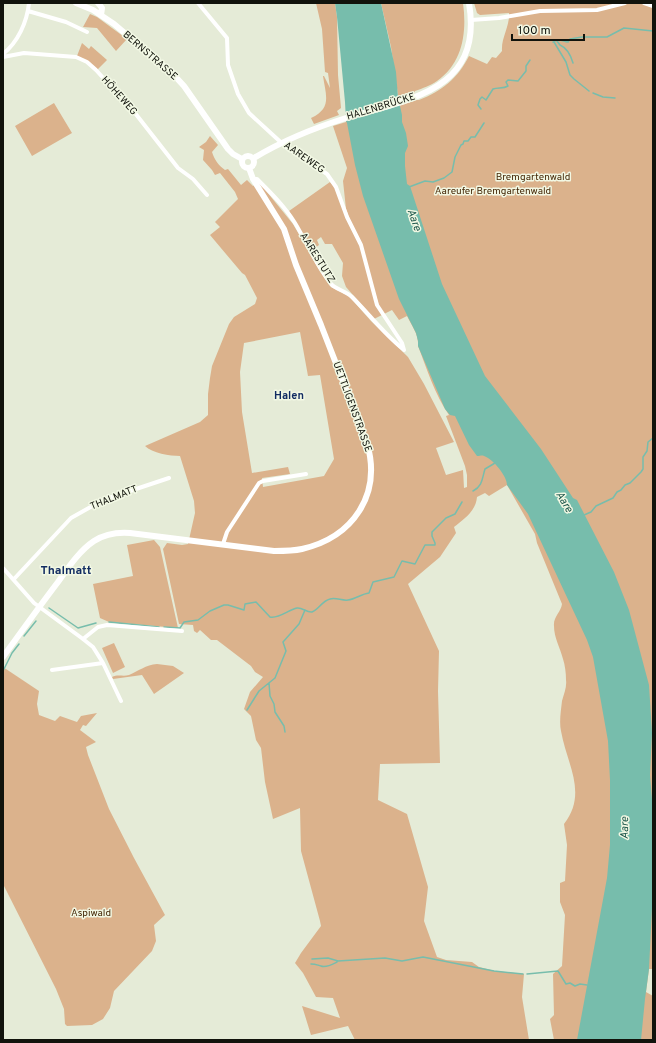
<svg xmlns="http://www.w3.org/2000/svg" width="656" height="1043" viewBox="0 0 656 1043" font-family="Overpass,sans-serif">
	<style>
		.green { fill: #dbb28c; fill-rule: evenodd }
		.water { fill: #77bdac }
		.lines { fill: none; stroke-linecap: round; stroke-linejoin: round }
		.stream { stroke: #77bdac; stroke-width: 1.5 }
		.street { stroke: #fff; stroke-width: 4 }
		.secondary { stroke: #fff; stroke-width: 6 }
		.labels { text-anchor: middle; dominant-baseline: central; stroke-width: 3; stroke-linejoin: round; paint-order: stroke }
		.street-label { font-size: 10px; fill: #11130c; stroke: #f2f8e4 }
		.park-label { font-size: 10px; fill: #442706; stroke: #f2f8e4 }
		.water-label { font-size: 11px; font-style: italic; fill: #185348; stroke: #f2f8e4 }
		.neighbourhood-label { font-size: 11px; font-weight: bold; fill: #122c62; stroke: #f2f8e4 }
		.quarter-label { font-size: 12px; font-weight: bold; fill: #122c62; stroke: #f2f8e4 }
	</style>
	<rect width="100%" height="100%" fill="#e5ebd7"/>
	<path class="green" d="M316 3H335L337 17 338 75 341 108 337 111 339 115 314 124 311 118C332 108 326 96 323 76H324L330 88 328 73 325 72 322 29Z
		M381 3H463C467 32 463 63 437 81 430 86 423 88 415 91L414 93 416 100H419C442 91 458 78 469 56L487 64 492 57 496 58 502 51C501 38 510 26 509 13L480 15 477 13 474 3H653V969H649L646 992 653 996V1040H554L550 1019 554 1015 553 974 562 966 565 915 560 902V883L565 881 567 845 564 824C588 793 567 765 561 731 559 722 561 710 562 701 564 694 567 687 566 680 566 673 565 665 563 659 560 647 554 638 554 626 553 617 561 612 562 604L537 543 535 534 507 485 489 496 485 493 477 497C476 511 464 519 454 527L456 533 440 557 408 584 439 651 438 691 440 763 380 764 378 800 407 814 428 887 424 921 437 957 446 960 472 962 479 967 495 971 524 974 522 997 529 1040H355L348 1026 311 1035 302 1006 340 1018 333 998 316 997 303 973 295 963 301 953 321 926 320 921 301 851 300 808 273 819 265 782 261 748 256 740 251 716 244 709 250 692 263 677 255 672 251 666 217 640H211L200 630 197 633 194 631 193 625 179 624 163 549 167 543 182 545 188 544 195 513 194 501 180 456C170 456 152 453 145 446L200 422 208 415V394L210 378 212 366 229 324 234 317 255 304 257 298 245 275 242 273 210 235 220 227 215 222 238 199 235 192 220 173 215 175 212 170 203 160 204 150 199 147 206 142 210 136 218 145 212 152C214 159 219 166 225 170L228 169 241 185 247 180 253 186 258 181 293 224 319 269 331 287 349 296 371 321 408 357 424 384 454 442 436 448 446 475 463 470 464 488 467 487V475L465 466 446 416 449 415C435 395 427 369 418 346 419 335 412 326 407 316L399 320 392 310 384 314 378 305 368 268 346 209 343 181 347 168 333 126 346 122V118L399 102 391 47ZM300 332 308 376 320 375 334 459 324 476 263 487 262 478 290 474 288 467 252 473 242 412 240 372 244 343Z
		M90 14 97 17 127 39 116 51 97 28 83 27Z
		M82 43 89 49 91 46 107 60 97 70 77 56Z
		M54 103 72 133 32 156 15 126Z
		M330 182 335 187 358 238 382 315 374 319 346 287 342 276 343 263 332 244H325L321 237 317 240 319 245 312 250 289 211Z
		M154 540 160 547 178 628 109 622 100 618 93 584 133 576 127 545Z
		M114 643 125 667 113 673 102 648Z
		M157 664 173 666 184 673 154 694 142 675 113 679 112 677C118 674 123 677 129 675 138 671 146 665 157 664Z
		M3 667 39 691 37 704 39 715 55 721 60 716 77 722 81 716 97 713 86 726 83 725 80 730 96 742 86 747 88 755 109 809 134 858 165 915 154 925 156 941 152 951 114 991 110 1008 103 1019 92 1025 67 1026 65 1024 64 1009 56 989 3 884Z"/>
	<path class="water" d="M335 3H381L396 72 398 97 402 115V122L406 133 408 146 405 153V166L407 184 410 186 442 284 485 376 541 449 573 498 577 500 614 572 629 610 649 685 652 733 650 775 653 812V888L649 969 645 999 641 1040H577L607 878 610 845V780L608 741 593 657 587 640 528 514 507 485C507 476 493 459 484 456 482 455 480 456 477 456L469 445 455 416 450 415 445 409 418 346V341L416 333 399 299 363 196 355 165 347 123 346 121 345 102 337 17Z"/>
	<g class="lines">
		<path class="stream" d="M557 41 560 45C567 48 571 56 573 63
			M553 42C559 38 562 41 568 42L570 39 582 37H607L624 28 653 31
			M554 42 566 62 570 75 574 79 589 91
			M593 93 603 97 615 98
			M481 109 478 105 480 99 482 97 486 100 493 89C498 87 503 89 508 86L506 82 508 80 518 81 526 71V66L530 60
			M409 187 425 181 433 182 444 178 452 172 455 157 461 145 463 144 464 141H468L471 137H475L484 123
			M473 491C483 486 482 478 485 469L495 463
			M584 515 591 512 596 506 613 498 617 492 621 490 625 485 630 483 641 472 643 469V457L647 451 648 442 653 438
			M49 608 78 628 96 623
			M109 622 159 627
			M164 627 180 628 184 622 198 620 210 611 224 605H228L244 610 245 604 256 602 270 617C279 619 288 610 297 608 302 607 307 613 312 612 319 609 322 601 330 599 336 597 342 601 348 600 356 599 361 594 369 593L373 582 394 577 402 561 415 564 425 545H435V543L432 536V532L446 518 455 514 462 502
			M24 636 36 621
			M3 671 12 653 19 644
			M269 683 270 696 274 704 275 712 284 726 285 732
			M247 710 259 691 275 678 286 651 283 642 299 624 305 610
			M312 959 328 958 338 961 385 958 402 961 423 957 494 971 523 974
			M311 964C316 964 317 965 321 966 326 968 333 964 337 962
			M527 974 558 971 566 984 570 983 575 986 580 984 587 985"/>
		<path class="street" d="M198 3 227 38 228 65 238 94 249 113 286 147 327 174 336 187 347 217 361 245 377 305 402 343 404 350
			M644 3 653 6
			M28 11 66 22 87 32
			M471 20 499 18 540 11 597 10 625 3
			M3 54C18 42 27 22 29 3
			M3 57 24 53 76 57 87 62 96 70 135 113 178 168 193 179 207 195
			M253 179H257L259 181C272 194 285 207 295 223 307 243 316 265 331 284 337 290 346 291 352 297 369 314 384 334 403 349
			M223 544 227 532 259 483 263 481 306 474
			M3 568 34 603 83 639 93 647 103 663 121 701
			M14 579 71 518 103 500 169 478
			M83 639 98 627 107 625 182 631
			M52 670 103 663"/>
		<path class="secondary" d="M76 3 93 10 114 24 172 73 184 86 228 149 233 154 242 159
			M98 3 102 8 101 15
			M242 162a6 6 0 1 1 12 0a6 6 0 1 1-12 0Z
			M254 158C282 141 314 128 346 118 409 99 484 91 469 3
			M3 657C21 632 39 607 58 582 68 568 79 551 94 541 105 534 117 532 130 533L274 551C283 551 293 551 302 549 353 537 382 495 367 443L321 325 296 265 284 229 253 179 249 168"/>
	</g>
	<g class="labels">
		<g class="street-label">
			<text transform="translate(150 56) rotate(41)">BERNSTRASSE</text>
			<text transform="translate(119 96) rotate(48)">HÖHEWEG</text>
			<text transform="translate(381 107) rotate(-17)">HALENBRÜCKE</text>
			<text transform="translate(304 158) rotate(35)">AAREWEG</text>
			<text transform="translate(317 258) rotate(58)">AARESTUTZ</text>
			<text transform="translate(352 407) rotate(70)">UETTLIGENSTRASSE</text>
			<text transform="translate(114 498) rotate(-22)">THALMATT</text>
		</g>
		<g class="park-label">
			<text x="533" y="177">Bremgartenwald</text>
			<text x="493" y="191">Aareufer Bremgartenwald</text>
			<text x="91" y="913">Aspiwald</text>
		</g>
		<g class="water-label">
			<text transform="translate(414 220) rotate(71)">Aare</text>
			<text transform="translate(564 502) rotate(59)">Aare</text>
			<text transform="translate(625 828) rotate(-89)">Aare</text>
		</g>
		<g class="neighbourhood-label">
			<text x="289" y="396">Halen</text>
		</g>
		<g class="quarter-label">
			<text x="66" y="571">Thalmatt</text>
		</g>
	</g>
	<rect width="656" height="1043" fill="none" stroke="#11130c" stroke-width="8"/>
	<path d="M512 34v6h72v-6" fill="none" stroke="#11130c" stroke-width="2"/>
	<text x="518" y="34" font-size="12" fill="#11130c" stroke="#f2f8e4" stroke-width="3" paint-order="stroke">100 m</text>
</svg>
